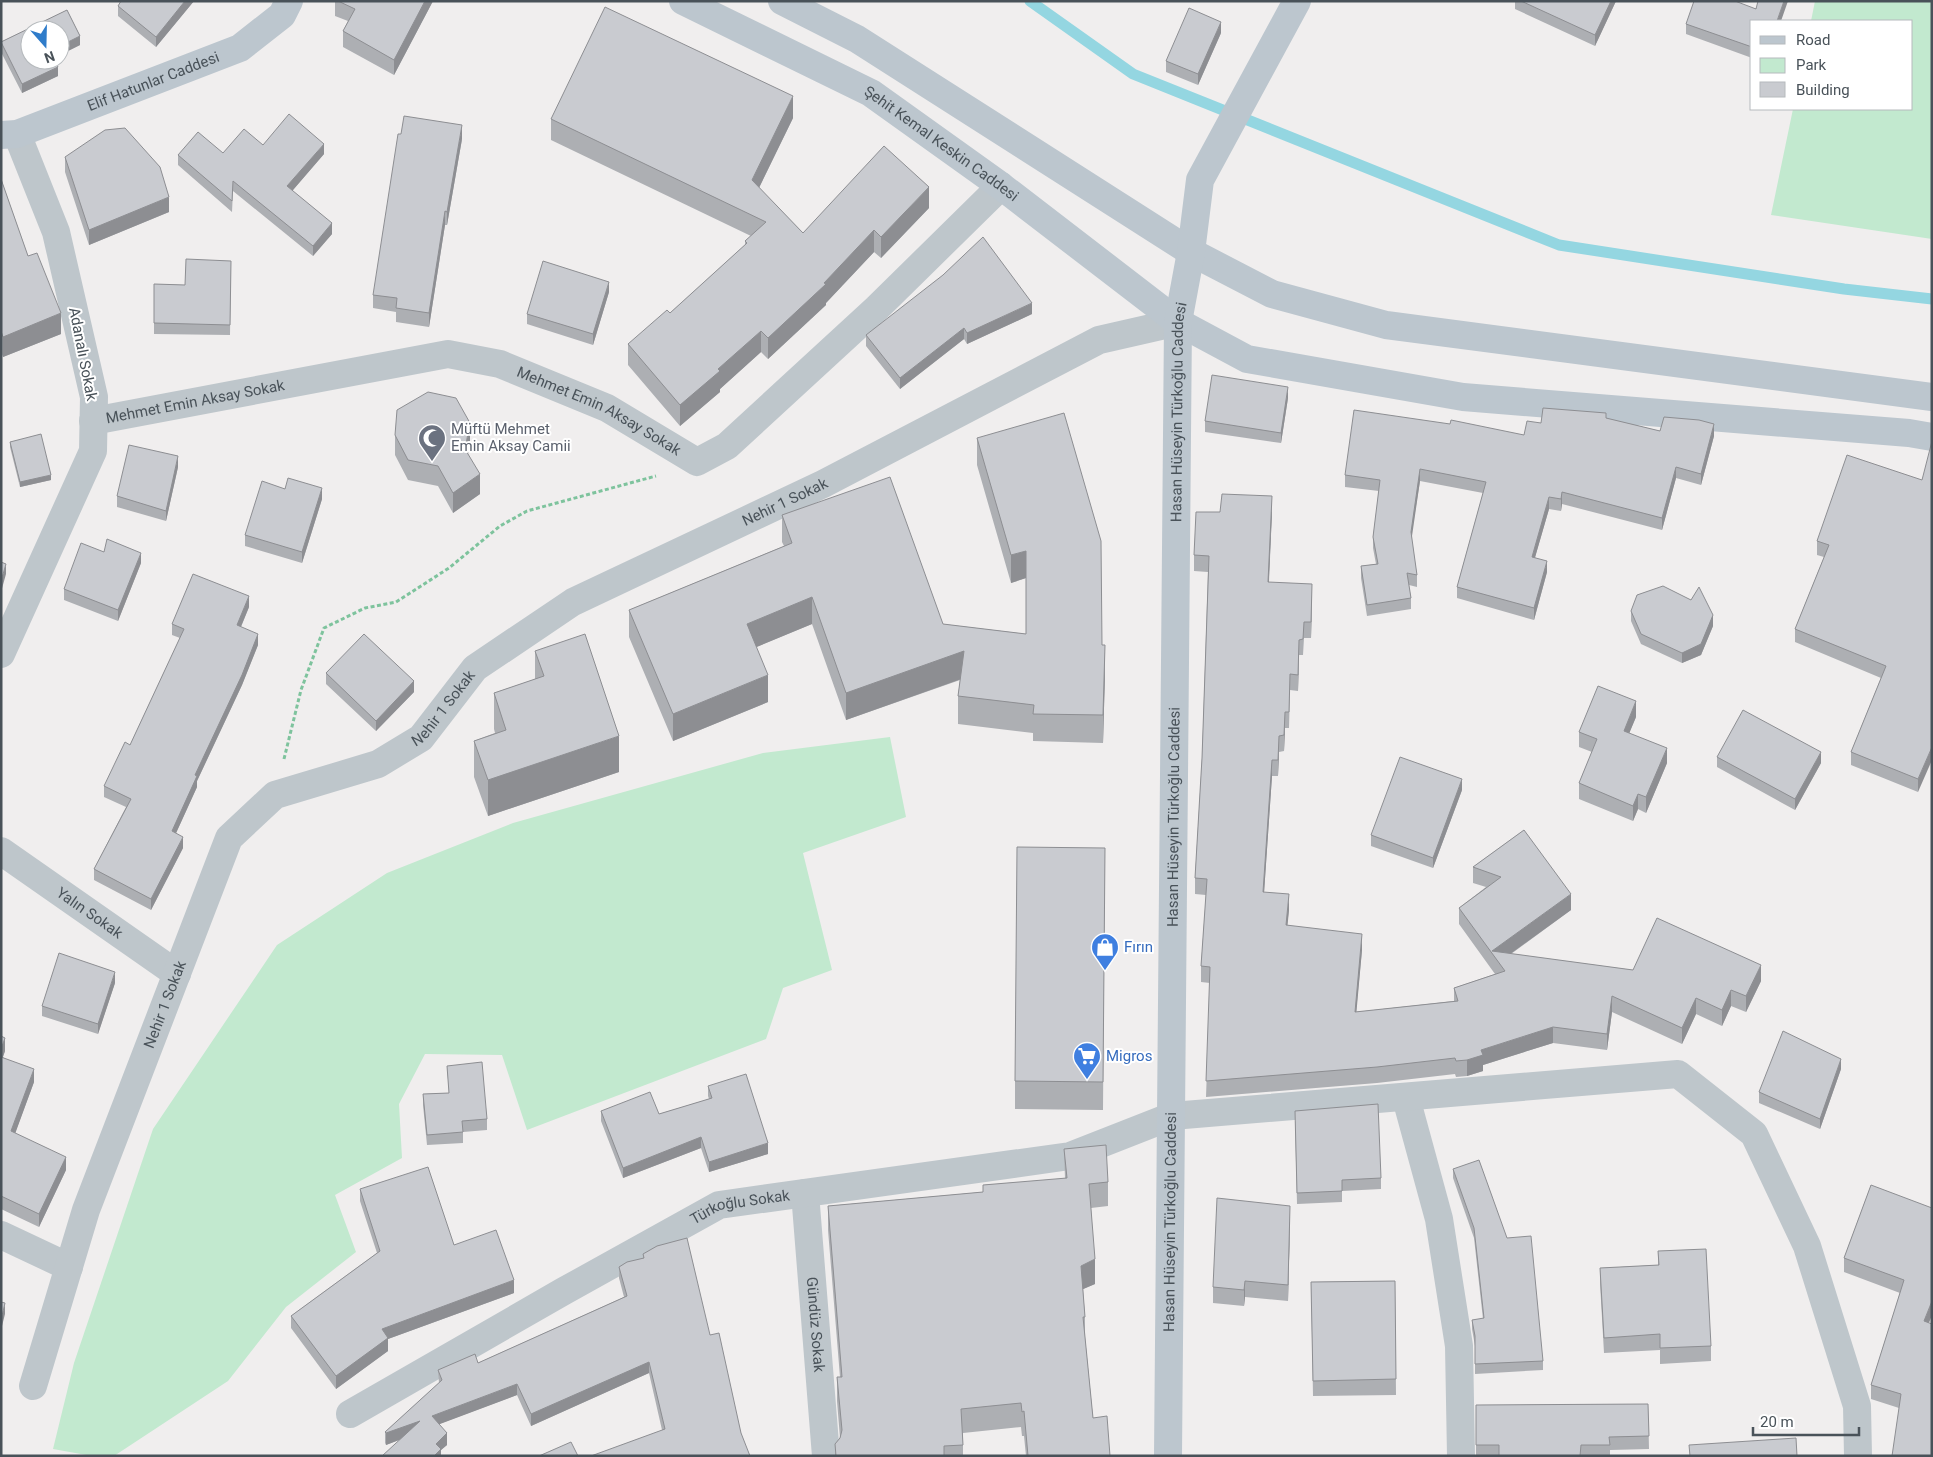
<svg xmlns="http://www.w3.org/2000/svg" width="1933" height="1457" viewBox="0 0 1933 1457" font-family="Roboto,sans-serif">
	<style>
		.green { fill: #c2e9cf }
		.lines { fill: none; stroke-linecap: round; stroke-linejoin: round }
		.stream { stroke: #94d6e1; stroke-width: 11 }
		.path { stroke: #7ec39d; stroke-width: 3; stroke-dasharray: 4 2.5; stroke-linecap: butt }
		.street { stroke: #bec6cb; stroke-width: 28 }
		.secondary { stroke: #bcc6ce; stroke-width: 28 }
		.wall { fill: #adafb3 }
		.shaded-wall { fill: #8d8e92 }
		.building { fill: #c9cbd0; stroke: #8d8e92 }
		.labels { text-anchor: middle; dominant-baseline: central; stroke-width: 4; stroke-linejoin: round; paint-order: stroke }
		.street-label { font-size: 15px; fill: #495259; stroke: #fff }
		.worship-label { font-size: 15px; fill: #5b616d; stroke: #fff; text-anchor: start }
		.shop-label { font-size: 15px; fill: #366cbe; stroke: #fff; text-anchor: start }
	</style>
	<rect width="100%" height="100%" fill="#f0eeee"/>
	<path class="green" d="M1815 1H1932V239L1771 215 1793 109H1912V21H1811Z
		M890 737 906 817 803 853 832 970 783 988 766 1039 527 1130 502 1055 425 1054 399 1104 402 1158 335 1195 356 1252 286 1307 228 1381 114 1456H92L53 1449 74 1363 153 1129 277 945 387 873 513 823 763 753Z"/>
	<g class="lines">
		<path class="stream" d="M1030 1 1133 74 1559 245 1844 289 1932 299"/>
		<path class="path" d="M284 759 301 690 324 628 365 608 396 602 449 568 500 526 527 511 656 476"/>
		<g class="street">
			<path id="s1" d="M93 421 448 354 500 364 607 408 697 462 727 446 877 308 1001 186"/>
			<path d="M1 654 93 451 94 397 56 232 17 134"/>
			<path id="s2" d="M1 851 177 974"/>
			<path d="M1406 1098 1439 1219 1459 1346 1461 1456"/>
			<path id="s3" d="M805 1193 826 1456"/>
			<path d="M1 1235 69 1267"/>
			<path id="s4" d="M33 1386 86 1210 229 838 275 795 378 764 421 738 475 668 573 602 823 484 1099 340 1178 322"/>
			<path id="s5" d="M350 1414 564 1291 719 1205 1070 1156 1172 1116 1678 1074 1754 1134 1807 1246 1857 1406 1858 1456"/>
		</g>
		<g class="secondary">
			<path id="s6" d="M683 1 871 93 1001 186 1178 322 1247 359 1463 397 1909 433 1932 437"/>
			<path d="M782 1 857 39 1191 252 1272 294 1386 325 1932 397"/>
			<path id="s7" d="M1 135 17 134 240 48 282 15 289 1"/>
			<path id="s8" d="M1168 1456 1178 322 1191 252 1200 180 1297 1"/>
		</g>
	</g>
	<path class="wall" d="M194 1 156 47 118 16V6Z
		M335 1H433L394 75 343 47V31L348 21 335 16Z
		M1515 1H1616L1595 46 1515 9Z
		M1788 1 1752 21V58L1686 34V24Z
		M67 10 80 36V45L60 55V30H30V60H54L58 67V76L22 93 1 52V42Z
		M1221 33 1198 85 1166 72V61Z
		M793 118 759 188 803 233 929 208 881 258 874 252 826 303V305L768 359 761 352 720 389V392L680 426 628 365V344L670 313 745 245V241L751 236 551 140V119Z
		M462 139 447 225H445L429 327 396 322V312L373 308V295Z
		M263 145 324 154 292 191 332 234 313 256 233 191 232 212 178 165V155L223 153Z
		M65 157 169 212 89 245 65 172Z
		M1 179 28 256 61 334 3 357 1 352Z
		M231 261 230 335 154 334V284L185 285Z
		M609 292 593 345 527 324V314Z
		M1032 314 967 344 964 339 900 389 866 346V335Z
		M1288 398 1281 443 1205 432V421Z
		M1606 418 1660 431 1714 436 1701 485 1676 478 1662 530 1562 504 1561 511 1549 509 1535 557 1547 572 1534 620 1457 598V587L1483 493 1420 481 1411 537 1417 575V587L1409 585 1411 598V609L1367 616 1361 578V566L1376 564 1373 548V537L1379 491 1345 487V475L1524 435 1541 423Z
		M395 435 470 443 468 454 480 494 453 513 438 486 408 480 395 455Z
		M977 438 1102 645 1105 673 1103 743 1033 741V733L958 724V696L960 680 846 720 812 624 756 647 768 702 673 741 629 637V610L784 546 782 542V515L943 624 1026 634V578L1011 583 977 465Z
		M10 442 51 480 20 487 10 447Z
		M178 467 166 521 117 507V496Z
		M1922 480 1918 792 1851 765V752L1881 678 1795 642V629L1824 557 1817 555V541Z
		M285 489 322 499 302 563 245 546V535Z
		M1220 512H1272L1269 582 1312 600 1311 638H1304L1303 655H1299L1298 691 1290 690 1289 728H1285L1284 751 1279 752 1278 776H1272L1264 893 1289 910 1287 925 1362 950 1356 1012 1454 1001V988L1495 974 1459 924V908L1486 887 1473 883V867L1524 830 1571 910 1511 954 1633 970 1761 981 1746 1012 1731 1006 1722 1026 1696 1014 1682 1044 1612 1012 1607 1050 1553 1043 1483 1065V1071L1467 1076 1456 1077 1455 1074 1377 1083 1206 1097 1210 983 1201 982V966L1206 895 1195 894V878L1202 758 1208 572 1194 571V555Z
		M104 552 141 563 118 621 64 600V589Z
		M249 607 241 627 258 645 242 685 197 781V787L176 833 183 848 151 910 94 880V869L126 807 104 797V786L130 745 180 638 172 635V624Z
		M1631 611 1713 626 1701 655 1682 663 1641 644 1631 621Z
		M535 651 619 772 488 816 474 777V741L495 733 494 729V693L535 679Z
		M326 673 414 692 376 731 326 684Z
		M1636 717 1629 733 1667 763 1646 813 1638 809 1633 821 1579 799V783L1592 752 1579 747V732Z
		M1717 757 1821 763 1795 810 1717 767Z
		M1462 790 1433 868 1371 846V835Z
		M1105 848 1103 1110 1015 1109V1081Z
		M115 983 98 1034 42 1016V1006Z
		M1 1036 5 1051 3 1057 34 1082 15 1133 66 1170 39 1227 1 1209Z
		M447 1066 487 1119V1130L463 1132V1143L427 1145 423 1105V1094L449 1093Z
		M1841 1069 1820 1129 1759 1103V1092Z
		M708 1086 768 1154 709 1172 701 1148 623 1178 601 1121V1111L659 1114 709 1099 708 1096Z
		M1295 1121 1381 1178V1189L1342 1191V1202L1297 1204Z
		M1064 1149 1108 1182V1206L1091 1208 1095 1284 1083 1289 1085 1317V1337L1093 1418 1110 1456H1026L1024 1436H1022L1021 1427 963 1433V1456H835V1444L840 1438 837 1401V1377H840L828 1230V1206L983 1192V1185L1065 1179Z
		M1453 1169 1543 1361V1370L1475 1374V1346L1472 1329V1320L1483 1319 1474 1238 1453 1178Z
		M1871 1185 1929 1323 1899 1408 1871 1399V1385L1900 1293 1844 1272V1258Z
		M360 1189 454 1245 514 1293 388 1339V1351L336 1389 291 1328V1316L377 1253 360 1201Z
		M1290 1222 1288 1301 1245 1297 1244 1306 1213 1303V1287Z
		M1658 1251 1711 1346V1361L1660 1364V1350L1604 1353 1600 1283V1268L1658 1265Z
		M643 1254 710 1335 741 1433 662 1430 649 1373 531 1426 517 1395 439 1424 447 1445 441 1450V1456L399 1440 386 1445 385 1443V1432L439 1383 438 1370 478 1363 624 1297 619 1278V1267L643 1258Z
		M1395 1281 1396 1395 1313 1396 1311 1282Z
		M1648 1404 1649 1449 1610 1450V1456H1476V1405Z"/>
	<path class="shaded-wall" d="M185 1H194L156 47V37Z
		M425 1H433L394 75V60Z
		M1611 1H1616L1595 46V35Z
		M1784 1H1788L1781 21H1777Z
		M1221 22V33L1198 85V74Z
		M80 36V45L60 55V46Z
		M58 67V76L22 93V84Z
		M793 96V118L752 202V180Z
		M462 125V139L447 225V212Z
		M324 144V154L287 197V186Z
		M929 187V208L881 258V237Z
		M169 197V212L89 245V230Z
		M445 211V225L429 327V313Z
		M332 223V234L313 256V246Z
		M874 230V252L826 303V305L768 359V338L824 283Z
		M609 282V292L593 345V334Z
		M1032 303V314L967 344V333Z
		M61 313V334L3 357V337Z
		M964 328V339L900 389V378Z
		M761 331V352L720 389V392L680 426V405L718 369Z
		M1288 387V398L1281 443V433Z
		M470 423V443L465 469V449Z
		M1714 424V436L1701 485V474Z
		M178 456V467L166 521V511Z
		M1676 467V478L1662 530V518Z
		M1420 469V481L1411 543V532Z
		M480 474V494L453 513V493Z
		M51 475V480L20 487V482Z
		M322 488V499L302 563V552Z
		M1562 492V504L1561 511V499Z
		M1272 496V512L1268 598V582Z
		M1549 497V509L1532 568V557Z
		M1026 551V578L1011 583V555Z
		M141 553V563L118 621V610Z
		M1547 561V572L1534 620V608Z
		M6 564V574L1 592V581Z
		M1312 584V600L1311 638V622Z
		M249 596V607L237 636V625Z
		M812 597V624L747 651V624Z
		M1713 615V626L1701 655 1682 663V653Z
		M258 634V645L242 685 197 781V787L172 842V831L195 775Z
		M1299 640V655L1298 691V675Z
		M1105 645V673L1103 743V715Z
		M964 651V678L846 720V693Z
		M768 675V702L673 741V714Z
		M414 681V692L376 731V721Z
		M1636 701V717L1624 746V731Z
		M1285 712V728L1284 751V735Z
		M619 736V772L488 816V780Z
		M1279 736V752L1278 776V760Z
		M1932 747V760L1918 792V779Z
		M1667 748V763L1646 813V797Z
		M1821 752V763L1795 810V799Z
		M1272 760V776L1263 908V892Z
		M1462 779V790L1433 868V858Z
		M1638 794V809L1633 821V806Z
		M183 837V848L151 910V899Z
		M1289 894V910L1286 941V925Z
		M1571 894V910L1499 962 1492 951Z
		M1362 934V950L1355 1028V1012Z
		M1761 965V981L1746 1012V996Z
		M115 972V983L98 1034V1024Z
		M1731 990V1006L1722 1026V1010Z
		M1612 996V1012L1607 1050V1034Z
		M1696 998V1014L1682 1044V1028Z
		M1553 1027V1043L1483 1065V1071L1467 1076V1060L1481 1050Z
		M5 1038V1051L1 1062V1049Z
		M1841 1059V1069L1820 1129V1119Z
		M34 1069V1082L11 1145V1131Z
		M701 1137V1148L623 1178V1168Z
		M768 1143V1154L709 1172V1162Z
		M66 1157V1170L39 1227V1214Z
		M1290 1206V1222L1288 1301V1285Z
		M1095 1259V1284L1081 1290V1266Z
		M514 1280V1293L388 1339V1351L336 1389V1376L382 1329Z
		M1245 1281V1297L1244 1306V1290Z
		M1932 1301V1315L1924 1336V1321Z
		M5 1303V1314L1 1330V1320Z
		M649 1362V1373L531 1426V1414Z
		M517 1384V1395L432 1427V1416Z
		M420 1421V1432L386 1445V1433Z
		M447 1433V1445L441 1450V1456H434L436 1444Z"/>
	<path class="building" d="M121 1H185L156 37 118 6Z
		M338 1H425L394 60 343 31 355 9Z
		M1521 1H1611L1595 35Z
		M1694 1H1735L1756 9 1758 1H1784L1777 21H1752V47L1686 24Z
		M605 7 793 96 752 180 803 233 884 146 929 187 881 237 874 230 824 283 826 284 768 338 761 331 718 369 720 371 680 405 628 344 667 310 670 313 747 243 745 241 766 222 551 119Z
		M1189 8 1221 22 1198 74 1166 61Z
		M67 10 80 36 60 46V30H30V60H54L58 67 22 84 1 42Z
		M289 114 324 144 287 186 332 223 313 246 233 181 232 201 178 155 198 132 223 153 244 129 263 145Z
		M404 116 462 125 447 212 445 211 429 313 396 308 397 298 373 295 398 134H401Z
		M125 128 160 167 169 197 89 230 65 157 105 130Z
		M1 179 28 256 37 253 61 313 3 337 1 331Z
		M983 237 1032 303 967 333 964 328 900 378 866 335 943 275Z
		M186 259 231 261 230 325 154 323V284L185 285Z
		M543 261 609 282 593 334 527 314Z
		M1212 375 1288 387 1281 433 1205 421Z
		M428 392 456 398 470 423 465 449 480 474 453 493 438 466 408 460 395 435 397 410Z
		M1543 408 1606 413V418L1660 431 1664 417 1699 420 1714 424 1701 474 1676 467 1662 518 1562 492 1561 499 1549 497 1532 557 1547 561 1534 608 1457 587 1486 482 1420 469 1411 532 1417 575 1407 573 1411 598 1367 605 1361 566 1378 564 1373 537 1380 480 1345 475 1354 410 1450 424 1451 420 1524 435 1527 421 1541 423Z
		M1064 413 1101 541 1102 645H1105L1103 715 1033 714 1034 705 958 696 964 651 846 693 812 597 747 624 768 675 673 714 629 610 792 543 782 515 890 477 943 624 1026 634V551L1011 555 977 438Z
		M41 434 51 475 20 482 10 442Z
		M1932 441V747L1918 779 1851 752 1886 666 1795 629 1829 545 1817 541 1847 455 1922 480Z
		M129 445 178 456 166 511 117 496Z
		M288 478 322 488 302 552 245 535 262 481 285 489Z
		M1222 494 1272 496 1268 582 1312 584 1311 622H1304L1303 639 1299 640 1298 675 1290 674 1289 712H1285L1284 735 1279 736 1278 760H1272L1263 892 1289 894 1286 925 1362 934 1355 1012 1458 1001 1454 988 1505 971 1459 908 1501 877 1473 867 1524 830 1571 894 1492 951 1633 970 1657 918 1761 965 1746 996 1731 990 1722 1010 1696 998 1682 1028 1612 996 1607 1034 1553 1027 1481 1050 1483 1055 1467 1060 1456 1061 1455 1058 1377 1067 1206 1081 1210 967 1201 966 1207 879 1195 878 1202 758 1209 556 1194 555 1196 512H1220Z
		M107 539 141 553 118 610 64 589 81 543 104 552Z
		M1 562 6 564 1 581Z
		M193 574 249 596 237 625 258 634 242 675 195 775 197 776 172 831 183 837 151 899 94 869 131 799 104 786 125 742 130 745 184 629 172 624Z
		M1663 586 1691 600 1699 587 1713 615 1701 644 1682 653 1641 634 1631 611 1637 595Z
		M364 634 414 681 376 721 326 673Z
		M585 634 619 736 488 780 474 741 506 730 494 693 544 676 535 651Z
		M1598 686 1636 701 1624 731 1667 748 1646 797 1638 794 1633 806 1579 783 1597 739 1579 732Z
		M1743 710 1821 752 1795 799 1717 757Z
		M1400 757 1462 779 1433 858 1371 835Z
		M1017 847 1105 848 1103 1082 1015 1081Z
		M59 953 115 972 98 1024 42 1006Z
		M1783 1031 1841 1059 1820 1119 1759 1092Z
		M1 1036 5 1038 1 1049Z
		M1 1057 34 1069 11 1131 66 1157 39 1214 1 1196Z
		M482 1062 487 1119 462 1121 463 1132 427 1135 423 1094 449 1093 447 1066Z
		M746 1074 768 1143 709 1162 701 1137 623 1168 601 1111 650 1092 659 1114 712 1098 708 1086Z
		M1378 1104 1381 1178 1342 1180V1191L1297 1193 1295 1111Z
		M1106 1145 1108 1182 1089 1184 1095 1259 1081 1266 1085 1317H1083L1093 1418 1107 1416 1110 1456H1028L1024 1411 1022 1412 1021 1403 961 1409 963 1445 944 1446V1456H836L835 1444 840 1438 842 1430 837 1377H842L828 1206 983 1192V1185L1067 1178 1064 1149Z
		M1479 1160 1507 1238 1531 1236 1543 1361 1475 1364V1336L1472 1320 1484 1318 1474 1228 1453 1169Z
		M428 1167 454 1245 496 1230 514 1280 382 1329 388 1338 336 1376 291 1316 380 1251 360 1189Z
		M1871 1185 1932 1208V1301L1924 1321 1932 1324V1456H1892L1901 1394 1871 1385 1904 1280 1844 1258Z
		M1217 1198 1290 1206 1288 1285 1245 1281 1244 1290 1213 1287Z
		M687 1238 710 1335 719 1333 741 1433 750 1456H591L665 1429 649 1362 531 1414 517 1384 432 1416 447 1433 436 1444 441 1449 434 1456H382L420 1421 386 1433 385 1432 442 1380 438 1370 475 1354 478 1363 627 1296 619 1267 627 1262 644 1258 643 1254 657 1246Z
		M1706 1249 1711 1346 1660 1348V1334L1604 1338 1600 1268 1659 1265 1658 1251Z
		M1395 1281 1396 1379 1313 1381 1311 1282Z
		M1 1302 5 1303 1 1320Z
		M1648 1404 1649 1436 1609 1437 1610 1445H1581L1580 1456H1499V1445H1476V1405Z
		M1796 1438 1797 1456H1690L1689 1445Z
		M571 1442 578 1456H539Z"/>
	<defs>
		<g id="mosque-pin" transform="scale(1.4375)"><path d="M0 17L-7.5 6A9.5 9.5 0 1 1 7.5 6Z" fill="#6b7280" stroke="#fff"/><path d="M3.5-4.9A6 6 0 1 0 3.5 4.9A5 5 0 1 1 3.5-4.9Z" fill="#fff"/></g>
		<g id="shop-pin" transform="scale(1.4375)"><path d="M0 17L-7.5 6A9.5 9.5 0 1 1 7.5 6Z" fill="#3f7fe0" stroke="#fff"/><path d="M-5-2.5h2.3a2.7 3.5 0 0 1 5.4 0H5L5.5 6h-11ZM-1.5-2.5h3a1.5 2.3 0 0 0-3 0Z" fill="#fff"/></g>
		<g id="supermarket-pin" transform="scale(1.4375)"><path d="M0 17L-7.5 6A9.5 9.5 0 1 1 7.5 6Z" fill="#3f7fe0" stroke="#fff"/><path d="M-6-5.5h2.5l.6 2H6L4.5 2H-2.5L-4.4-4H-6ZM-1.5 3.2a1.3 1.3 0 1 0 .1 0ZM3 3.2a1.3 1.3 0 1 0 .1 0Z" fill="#fff"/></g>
	</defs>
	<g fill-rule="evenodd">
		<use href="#mosque-pin" x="432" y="438"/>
		<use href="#shop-pin" x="1105" y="947"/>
		<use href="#supermarket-pin" x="1087" y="1056"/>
	</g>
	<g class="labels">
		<g class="street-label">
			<text stroke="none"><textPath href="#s7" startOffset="162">Elif Hatunlar Caddesi</textPath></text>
			<text stroke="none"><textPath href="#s6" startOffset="296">Şehit Kemal Keskin Caddesi</textPath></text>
			<text transform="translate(83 354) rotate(79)">Adanalı Sokak</text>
			<text stroke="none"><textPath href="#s1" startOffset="104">Mehmet Emin Aksay Sokak</textPath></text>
			<text stroke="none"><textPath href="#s1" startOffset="524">Mehmet Emin Aksay Sokak</textPath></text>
			<text stroke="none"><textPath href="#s8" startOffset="1044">Hasan Hüseyin Türkoğlu Caddesi</textPath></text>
			<text stroke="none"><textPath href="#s4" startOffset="1244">Nehir 1 Sokak</textPath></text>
			<text stroke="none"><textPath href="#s4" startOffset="840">Nehir 1 Sokak</textPath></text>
			<text stroke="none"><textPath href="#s8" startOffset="639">Hasan Hüseyin Türkoğlu Caddesi</textPath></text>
			<text stroke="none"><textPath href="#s2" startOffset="108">Yalın Sokak</textPath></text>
			<text stroke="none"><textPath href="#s4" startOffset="404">Nehir 1 Sokak</textPath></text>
			<text stroke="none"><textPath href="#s5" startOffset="444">Türkoğlu Sokak</textPath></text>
			<text stroke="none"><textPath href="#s8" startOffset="234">Hasan Hüseyin Türkoğlu Caddesi</textPath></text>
			<text stroke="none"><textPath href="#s3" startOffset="132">Gündüz Sokak</textPath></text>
		</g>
		<g class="worship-label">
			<text x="451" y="429">Müftü Mehmet<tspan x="451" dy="17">Emin Aksay Camii</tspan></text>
		</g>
		<g class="shop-label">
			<text x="1124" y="947">Fırın</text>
			<text x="1106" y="1056">Migros</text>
		</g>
	</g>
	<rect width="1933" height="1457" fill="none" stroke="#495259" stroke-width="5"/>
	<rect x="1750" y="20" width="162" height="90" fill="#ffffff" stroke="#b6babd"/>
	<rect x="1760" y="36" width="25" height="8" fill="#bcc6ce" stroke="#b6babd"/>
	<text x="1796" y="45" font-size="15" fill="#495259">Road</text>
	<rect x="1760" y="58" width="25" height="15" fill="#c2e9cf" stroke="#b6babd"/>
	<text x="1796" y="70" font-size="15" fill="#495259">Park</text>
	<rect x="1760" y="82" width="25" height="15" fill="#c9cbd0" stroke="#b6babd"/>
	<text x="1796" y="95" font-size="15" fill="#495259">Building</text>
	<g transform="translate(45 45) rotate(160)"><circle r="24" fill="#ffffff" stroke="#b6babd"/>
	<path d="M0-4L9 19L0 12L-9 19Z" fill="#2f7cca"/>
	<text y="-8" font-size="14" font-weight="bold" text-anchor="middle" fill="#495259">N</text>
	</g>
	<path d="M1753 1427v8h106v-8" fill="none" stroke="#495259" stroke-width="2.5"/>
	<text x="1760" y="1427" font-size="15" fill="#495259" stroke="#ffffff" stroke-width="4" paint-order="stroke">20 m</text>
</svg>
